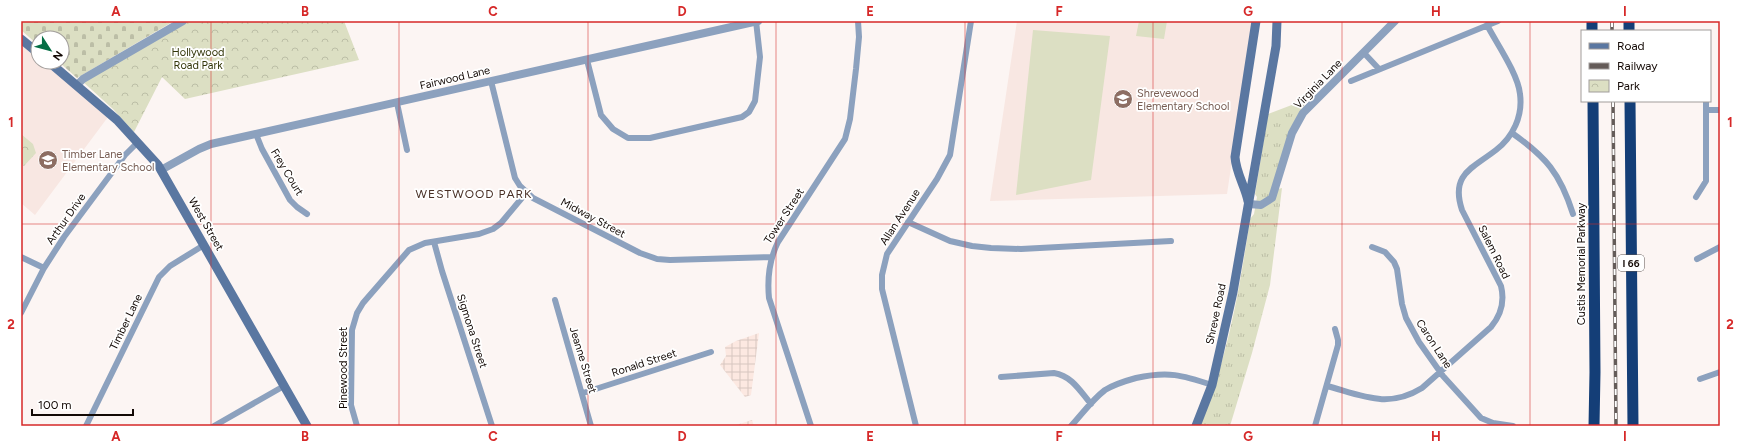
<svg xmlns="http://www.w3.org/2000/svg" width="1741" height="447" viewBox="0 0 1741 447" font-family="Figtree,sans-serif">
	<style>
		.built { fill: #f8e7e2 }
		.industrial { fill: url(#industrial-grid) }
		.grass { fill: url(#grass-tufts) }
		.cemetery { fill: url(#cemetery-stones) }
		.park { fill: url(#park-crowns) }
		.pitch { fill: #dcdfc3 }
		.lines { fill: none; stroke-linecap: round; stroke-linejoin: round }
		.minor { stroke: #8ca1be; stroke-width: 6 }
		.tertiary { stroke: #8ca1be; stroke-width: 8 }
		.secondary { stroke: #5a77a1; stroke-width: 9 }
		.motorway { stroke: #143e77; stroke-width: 11 }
		.rail-casing { stroke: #645b58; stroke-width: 3.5 }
		.rail { stroke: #fff; stroke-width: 2; stroke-dasharray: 6; stroke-linecap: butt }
		.grid { fill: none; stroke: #d62828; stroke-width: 1; stroke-opacity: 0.55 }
		.labels { text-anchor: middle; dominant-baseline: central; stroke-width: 3.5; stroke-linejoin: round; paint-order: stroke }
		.shield { fill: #fff; stroke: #5a5350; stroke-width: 1 }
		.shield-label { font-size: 10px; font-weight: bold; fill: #130905 }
		.park-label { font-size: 11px; fill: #333609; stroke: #fff }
		.street-label { font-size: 11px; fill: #130905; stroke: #fff }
		.education-label { font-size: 11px; fill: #785e54; stroke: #fff; text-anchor: start }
		.neighbourhood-label { font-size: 12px; letter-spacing: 1px; fill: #493026; stroke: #fff }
		.neatline { fill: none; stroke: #d62828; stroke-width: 1.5 }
		.grid-label { font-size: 13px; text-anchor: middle; font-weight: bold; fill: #d62828 }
	</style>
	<defs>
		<pattern id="industrial-grid" width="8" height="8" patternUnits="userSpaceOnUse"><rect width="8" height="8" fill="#fce8e1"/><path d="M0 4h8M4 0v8" fill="none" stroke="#d7c6c0"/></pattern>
		<pattern id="grass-tufts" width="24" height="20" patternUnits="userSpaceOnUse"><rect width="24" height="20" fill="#dcdfc3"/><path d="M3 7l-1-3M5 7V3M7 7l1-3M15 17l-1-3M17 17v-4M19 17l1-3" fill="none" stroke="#bcbea6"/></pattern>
		<pattern id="cemetery-stones" width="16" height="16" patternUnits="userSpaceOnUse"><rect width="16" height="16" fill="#dcdfc3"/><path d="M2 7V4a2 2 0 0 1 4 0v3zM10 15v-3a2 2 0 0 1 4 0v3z" fill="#bcbea6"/></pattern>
		<pattern id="park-crowns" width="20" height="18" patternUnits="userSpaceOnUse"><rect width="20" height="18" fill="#dcdfc3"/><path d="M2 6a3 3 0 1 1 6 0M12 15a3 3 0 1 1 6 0" fill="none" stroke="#bcbea6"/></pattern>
	</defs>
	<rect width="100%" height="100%" fill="#fcf5f3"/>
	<path class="built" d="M1017 21H1253L1227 194 990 201Z
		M21 44 38 58V62H43L108 117 35 215 21 203Z"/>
	<path class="industrial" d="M759 333 751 395 745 397 720 365 726 356 725 347 736 341Z
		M752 420 754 426H733Z"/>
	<path class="grass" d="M1297 103 1305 104 1290 129 1271 191 1282 188 1270 285 1252 353 1230 426H1200C1228 356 1239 293 1250 219L1254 214 1257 197 1255 194 1268 114Z"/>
	<path class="cemetery" d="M21 21H174L77 78 59 62H62V38H38V45L21 30Z"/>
	<path class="park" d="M188 21H344L359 60 185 99 162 77 134 132 113 109 82 81Z
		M21 134 33 144 36 153 24 166 21 163Z"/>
	<path class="pitch" d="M1139 21H1167L1164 39 1136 36Z
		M1033 30 1110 36 1091 180 1016 195Z"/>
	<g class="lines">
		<path class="minor" d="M1364 53 1379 69
			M587 60 601 115 613 129 628 138H650L742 117 749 112 755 101 760 57 756 21
			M491 81 515 178 520 186 533 198 640 253 657 259 670 260 771 257
			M1351 81 1498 21
			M397 103 407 150
			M1706 110H1720
			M1512 133C1546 157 1560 173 1573 214
			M256 134 262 149 290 200 297 207 307 214
			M1696 197 1706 181V101
			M908 222 950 241 972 246 991 248 1021 249 1171 241
			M434 242 442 271 492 426
			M1372 247 1385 252 1394 262 1397 269 1402 304 1406 318 1419 342 1443 376 1481 418 1493 423 1513 426
			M21 257 44 268
			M1697 259 1720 247
			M555 300 591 426
			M21 313 44 268 64 237 125 155 137 143
			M1001 377 1054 373C1072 376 1080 391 1091 404
			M1700 379 1720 372
			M1327 386C1363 396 1388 409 1422 388L1491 327C1501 315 1505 302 1501 286L1462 210C1450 174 1473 168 1496 150 1513 137 1523 116 1520 94 1518 74 1497 44 1487 25
			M583 393 711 352
			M86 426 159 277 170 266 204 245
			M214 426 284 386
			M357 426 351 405 352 330 357 313 363 303 409 250 425 243 479 234 493 229 501 223 526 193
			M811 426 769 298C767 277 769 260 778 242L845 139 850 119 856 69 859 37 858 21
			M916 426 882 289V275L887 254 937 179 950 155 971 21
			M1071 426C1082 414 1092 400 1105 390 1115 384 1125 381 1136 378 1168 371 1182 375 1212 385
			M1315 426 1338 345V340L1335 329"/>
		<path class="tertiary" d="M77 85 83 79 183 21
			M161 170 199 149 211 144 758 21
			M1249 204 1261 205 1272 198 1292 133 1303 113 1395 21"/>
		<path class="secondary" d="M21 39 38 53
			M49 62 117 120 158 165 307 426
			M1248 201C1245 186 1236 173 1235 157L1256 21
			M1196 426 1212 385 1233 292 1276 46 1277 21"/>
		<path class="motorway" d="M1592 21V31
			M1629 21V31
			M1593 101 1595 372 1594 426
			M1630 101 1633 426"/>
		<g class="rail-casing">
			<path id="rail" d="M1612 21V31
				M1613 101 1616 426"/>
		</g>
		<use href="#rail" class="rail"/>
	</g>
	<path class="grid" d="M211 21V426M399 21V426M588 21V426M776 21V426M965 21V426M1153 21V426M1342 21V426M1530 21V426M21 224H1720"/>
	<defs>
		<g id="school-disc" transform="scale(1)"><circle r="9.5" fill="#8d6e63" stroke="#fff"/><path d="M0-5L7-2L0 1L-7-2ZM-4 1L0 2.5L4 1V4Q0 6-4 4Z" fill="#fff"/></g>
	</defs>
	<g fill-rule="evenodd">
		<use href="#school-disc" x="1123" y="99"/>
		<use href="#school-disc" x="48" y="160"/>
	</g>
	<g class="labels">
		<rect class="shield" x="1618" y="255" width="26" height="16" rx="3"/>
		<g class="shield-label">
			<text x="1631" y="263">I 66</text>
		</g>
		<g class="park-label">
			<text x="198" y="52">Hollywood<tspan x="198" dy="13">Road Park</tspan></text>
		</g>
		<g class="street-label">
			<text transform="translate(455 78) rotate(-13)">Fairwood Lane</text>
			<text transform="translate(1318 84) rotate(-46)">Virginia Lane</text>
			<text transform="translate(287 172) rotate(59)">Frey Court</text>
			<text transform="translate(784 216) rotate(-57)">Tower Street</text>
			<text transform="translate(900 217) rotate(-57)">Allan Avenue</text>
			<text transform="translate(593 218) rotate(28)">Midway Street</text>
			<text transform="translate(66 219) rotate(-55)">Arthur Drive</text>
			<text transform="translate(206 224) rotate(60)">West Street</text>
			<text transform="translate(1494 252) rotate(64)">Salem Road</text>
			<text transform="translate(1581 264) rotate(-90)">Custis Memorial Parkway</text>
			<text transform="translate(1216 314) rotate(-78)">Shreve Road</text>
			<text transform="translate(126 322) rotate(-64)">Timber Lane</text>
			<text transform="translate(472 331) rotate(72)">Sigmona Street</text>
			<text transform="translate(1434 344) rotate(57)">Caron Lane</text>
			<text transform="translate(583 360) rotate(73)">Jeanne Street</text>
			<text transform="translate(644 363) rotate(-18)">Ronald Street</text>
			<text transform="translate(343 368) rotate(-90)">Pinewood Street</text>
		</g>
		<g class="education-label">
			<text x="1137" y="93">Shrevewood<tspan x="1137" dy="13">Elementary School</tspan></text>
			<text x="62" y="154">Timber Lane<tspan x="62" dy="13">Elementary School</tspan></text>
		</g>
		<g class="neighbourhood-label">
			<text x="474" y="194">WESTWOOD PARK</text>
		</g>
	</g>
	<rect width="1741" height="447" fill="none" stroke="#ffffff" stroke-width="44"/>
	<rect x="1581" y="30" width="130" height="72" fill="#ffffff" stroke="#a19d9b"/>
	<rect x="1589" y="43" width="20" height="6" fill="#5a77a1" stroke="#a19d9b"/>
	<text x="1617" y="50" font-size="12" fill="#130905">Road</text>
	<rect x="1589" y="63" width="20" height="6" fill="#645b58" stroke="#a19d9b"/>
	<text x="1617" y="70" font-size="12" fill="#130905">Railway</text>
	<rect x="1589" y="80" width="20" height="12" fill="url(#park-crowns)" stroke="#a19d9b"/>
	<text x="1617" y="90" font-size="12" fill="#130905">Park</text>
	<g transform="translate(50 50) rotate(126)"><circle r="19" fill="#ffffff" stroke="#a19d9b"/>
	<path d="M0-3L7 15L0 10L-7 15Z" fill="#056e45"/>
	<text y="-6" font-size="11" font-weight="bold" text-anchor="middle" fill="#130905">N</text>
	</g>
	<path d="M32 409v6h101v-6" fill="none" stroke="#130905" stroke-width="2"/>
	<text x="38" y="409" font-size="12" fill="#130905" stroke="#ffffff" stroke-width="3" paint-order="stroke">100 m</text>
	<rect x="22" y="22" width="1697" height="403" class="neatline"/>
	<g class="grid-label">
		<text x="116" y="16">A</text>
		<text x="305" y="16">B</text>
		<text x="493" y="16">C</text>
		<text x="682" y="16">D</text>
		<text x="870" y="16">E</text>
		<text x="1059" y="16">F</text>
		<text x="1248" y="16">G</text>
		<text x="1436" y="16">H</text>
		<text x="1625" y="16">I</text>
		<text x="11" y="127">1</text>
		<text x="1730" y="127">1</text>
		<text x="11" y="329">2</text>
		<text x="1730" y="329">2</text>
		<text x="116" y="441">A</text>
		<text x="305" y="441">B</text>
		<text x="493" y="441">C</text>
		<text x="682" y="441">D</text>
		<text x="870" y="441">E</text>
		<text x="1059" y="441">F</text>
		<text x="1248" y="441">G</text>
		<text x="1436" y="441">H</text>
		<text x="1625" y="441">I</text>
	</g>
</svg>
